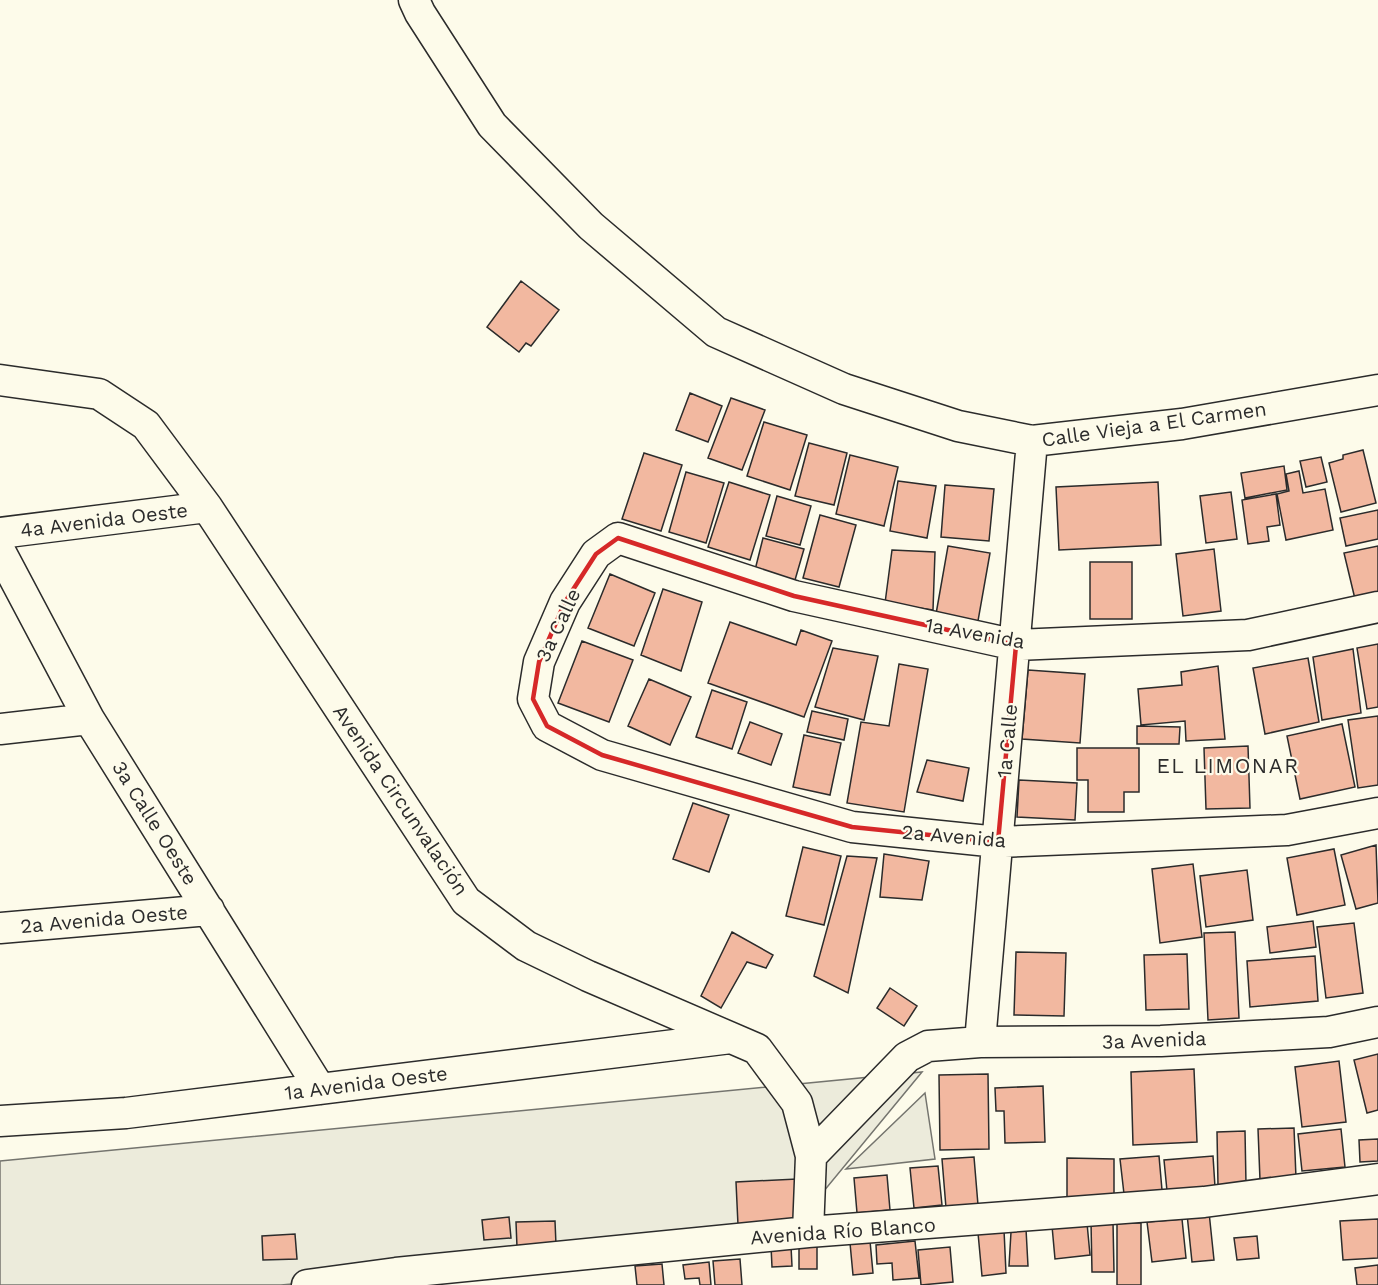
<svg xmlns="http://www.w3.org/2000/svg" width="1378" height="1285" viewBox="0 0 1378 1285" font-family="'Work Sans',sans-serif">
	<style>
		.green { fill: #ecebdb; stroke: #74746e; stroke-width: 1.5 }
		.building { fill: #f2b8a0; stroke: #2b2b2b; stroke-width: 1.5 }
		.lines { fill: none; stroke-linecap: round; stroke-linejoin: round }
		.minor-casing { stroke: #2b2b2b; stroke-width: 33 }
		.minor { stroke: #fdfbea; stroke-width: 30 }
		.marked { fill: none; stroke: #d62828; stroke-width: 4.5; stroke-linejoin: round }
		.labels { text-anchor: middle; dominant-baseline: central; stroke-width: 4.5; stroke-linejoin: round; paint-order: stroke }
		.street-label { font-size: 20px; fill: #2b2b2b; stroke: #fdfbea }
		.neighbourhood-label { font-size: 21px; letter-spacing: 1.5px; fill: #2b2b2b; stroke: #fdfbea }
	</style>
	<rect width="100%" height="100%" fill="#fdfbea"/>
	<path class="green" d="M922 1072 823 1192 818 1236 281 1285H0V1161Z
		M925 1093 935 1159 846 1169Z"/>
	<path class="building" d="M521 281 559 310 531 346 526 343 519 352 487 327Z
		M690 393 722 406 708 442 676 430Z
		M731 398 765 410 742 470 708 458Z
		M764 422 807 435 790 490 747 476Z
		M809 443 847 453 834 505 795 496Z
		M1363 450 1376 503 1341 512 1329 463 1343 459V455Z
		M644 453 682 465 661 531 622 519Z
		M850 455 898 467 884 526 836 514Z
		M1321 457 1327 482 1306 487 1300 461Z
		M1284 466 1287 490 1245 498 1241 473Z
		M1299 471 1303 493 1325 489 1333 530 1286 540 1277 494 1289 491 1286 474Z
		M686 472 724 483 706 543 669 532Z
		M898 481 936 486 927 538 890 531Z
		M729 482 770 495 750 560 708 547Z
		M1158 482 1161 545 1059 550 1056 487Z
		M945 485 994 489 989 541 941 537Z
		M1231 492 1237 539 1206 543 1200 496Z
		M1276 494 1280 525 1267 527 1269 541 1248 544 1242 500Z
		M777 496 811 506 800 545 766 536Z
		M1378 510V539L1346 546 1340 518Z
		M820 515 856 525 839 587 803 578Z
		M763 538 804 549 795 580 755 570Z
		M948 546 990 553 978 621 936 614Z
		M1378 546V594L1355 599 1344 553Z
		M1214 549 1221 611 1183 616 1176 554Z
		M892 550 935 552 933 610 885 603Z
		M1090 562H1132V619H1090Z
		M610 574 655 593 634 646 588 628Z
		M663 589 702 602 681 671 641 655Z
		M730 622 796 645 801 630 832 641 804 717 708 683Z
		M582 641 633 660 609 722 558 703Z
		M1378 644V707L1367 709 1357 648Z
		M833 648 878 656 864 720 815 707Z
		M1353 649 1361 713 1322 720 1313 657Z
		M1308 658 1319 722 1265 734 1253 668Z
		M899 664 928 669 904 812 847 803 861 722 889 726Z
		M1218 666 1225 739 1186 741 1185 721 1141 725 1138 689 1182 685 1181 672Z
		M1028 670 1085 674 1080 743 1022 739Z
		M649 679 691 697 670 745 628 726Z
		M712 690 747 702 732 749 696 737Z
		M812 711 848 719 844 740 807 732Z
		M1378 716V785L1358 788 1348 720Z
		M750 722 782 734 771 765 738 753Z
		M1342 724 1355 787 1300 799 1287 736Z
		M1137 726 1180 727 1179 744H1137Z
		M804 735 841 743 830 795 793 787Z
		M1248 746 1250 808 1206 809 1204 748Z
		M1077 748H1139V792H1124V812H1088V780H1077Z
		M927 760 969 768 963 801 917 792Z
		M1019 780 1077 783 1075 820 1017 817Z
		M693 803 729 815 709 872 673 859Z
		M1376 845 1378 903 1356 909 1341 855Z
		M803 847 841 856 824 925 786 916Z
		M1334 849 1345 905 1297 915 1287 858Z
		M884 854 929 861 922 900 880 897Z
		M847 856 877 858 848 993 814 976Z
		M1193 864 1202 937 1160 943 1152 869Z
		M1247 870 1253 920 1206 927 1200 876Z
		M1313 921 1316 947 1270 953 1267 927Z
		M1354 923 1363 993 1326 998 1317 927Z
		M732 932 773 955 766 968 747 962 721 1008 701 996Z
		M1235 932 1239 1018 1208 1020 1204 933Z
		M1016 952 1066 953 1064 1016 1014 1015Z
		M1187 954 1189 1009 1146 1010 1144 955Z
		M1315 956 1318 1001 1250 1007 1247 961Z
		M890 988 917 1006 904 1026 877 1008Z
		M1378 1054V1110L1367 1113 1354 1060Z
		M1339 1061 1346 1122 1302 1127 1295 1067Z
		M1194 1069 1197 1142 1133 1145 1131 1072Z
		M988 1074 989 1149 940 1150 939 1075Z
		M1043 1086 1045 1142 1005 1143 1004 1111H996L995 1088Z
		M1294 1128 1296 1178 1260 1180 1258 1129Z
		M1341 1129 1345 1167 1302 1171 1298 1134Z
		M1245 1131 1246 1184 1218 1185 1217 1132Z
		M1378 1139V1161L1360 1162 1359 1140Z
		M1159 1156 1162 1190 1124 1194 1120 1159Z
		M1213 1156 1215 1187 1167 1191 1164 1160Z
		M974 1157 978 1205 946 1208 942 1159Z
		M1067 1158 1114 1159V1197H1067Z
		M938 1166 942 1205 914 1208 910 1168Z
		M887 1175 890 1210 857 1213 854 1178Z
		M797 1179 799 1223 738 1225 736 1182Z
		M1209 1212 1214 1260 1192 1262 1187 1214Z
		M509 1217 511 1238 484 1240 482 1220Z
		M1182 1219 1186 1258 1152 1262 1147 1222Z
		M1378 1219V1258L1343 1260 1340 1221Z
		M555 1221 556 1245 517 1247 516 1222Z
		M1091 1222H1113L1114 1272H1092Z
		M1087 1223 1090 1255 1055 1259 1052 1226Z
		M1117 1223H1141V1285H1117Z
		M1026 1229 1028 1266H1009L1011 1232Z
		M1004 1230 1006 1273 982 1276 978 1233Z
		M295 1234 297 1259 263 1260 262 1236Z
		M1257 1236 1259 1258 1237 1260 1234 1238Z
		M870 1241 873 1273 853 1275 850 1243Z
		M915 1241 919 1278 893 1280 892 1263 877 1264 876 1245Z
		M799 1243H817V1269H799Z
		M771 1246H791L792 1266 772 1267Z
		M950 1247 953 1282 921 1285 918 1250Z
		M740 1259 742 1285H715L713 1261Z
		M709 1262 711 1285H700L699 1278 685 1279 683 1265Z
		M662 1264 664 1285H637L635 1266Z
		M1378 1265V1285H1357L1355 1268Z"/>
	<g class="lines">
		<g class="minor-casing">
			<path id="minor" d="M414 0 420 13 492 125 591 226 716 332 844 389 958 426 1032 441 1182 424 1378 390
				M0 380 99 394 146 425 207 507 466 901 526 946 588 976 757 1049 797 1103 811 1156 808 1232
				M0 533 207 507
				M0 551 89 719 320 1089
				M1378 607 1248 635 1016 645 794 596 618 538 596 554 565 602 539 662 533 699 547 726 602 755 852 827 998 842 1287 830 1378 813
				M0 729 89 719
				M0 928 209 910
				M980 1042 1032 441
				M0 1121 126 1113 731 1038
				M811 1156 907 1057 928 1046 980 1042 1161 1041 1329 1032 1378 1022
				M307 1285 396 1273 808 1232 1204 1202 1378 1179"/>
		</g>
		<use href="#minor" class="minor"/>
	</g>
	<path class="marked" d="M618 538 794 596 1016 645 998 842 852 827 602 755 547 726 533 699 539 662 565 602 596 554Z"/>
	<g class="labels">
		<g class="street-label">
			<text transform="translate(1154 424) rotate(-8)">Calle Vieja a El Carmen</text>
			<text transform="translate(104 520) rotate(-7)">4a Avenida Oeste</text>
			<text transform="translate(558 625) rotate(-65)">3a Calle</text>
			<text transform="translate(975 633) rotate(10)">1a Avenida</text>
			<text transform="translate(1007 741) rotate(-85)">1a Calle</text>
			<text transform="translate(401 800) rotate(56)">Avenida Circunvalación</text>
			<text transform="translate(155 823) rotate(58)">3a Calle Oeste</text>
			<text transform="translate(954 836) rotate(5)">2a Avenida</text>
			<text transform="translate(104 919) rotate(-5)">2a Avenida Oeste</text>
			<text transform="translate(1154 1040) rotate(-2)">3a Avenida</text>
			<text transform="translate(366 1083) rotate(-7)">1a Avenida Oeste</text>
			<text transform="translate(843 1231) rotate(-4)">Avenida Río Blanco</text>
		</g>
		<g class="neighbourhood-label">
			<text x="1228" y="765">EL LIMONAR</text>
		</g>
	</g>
</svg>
